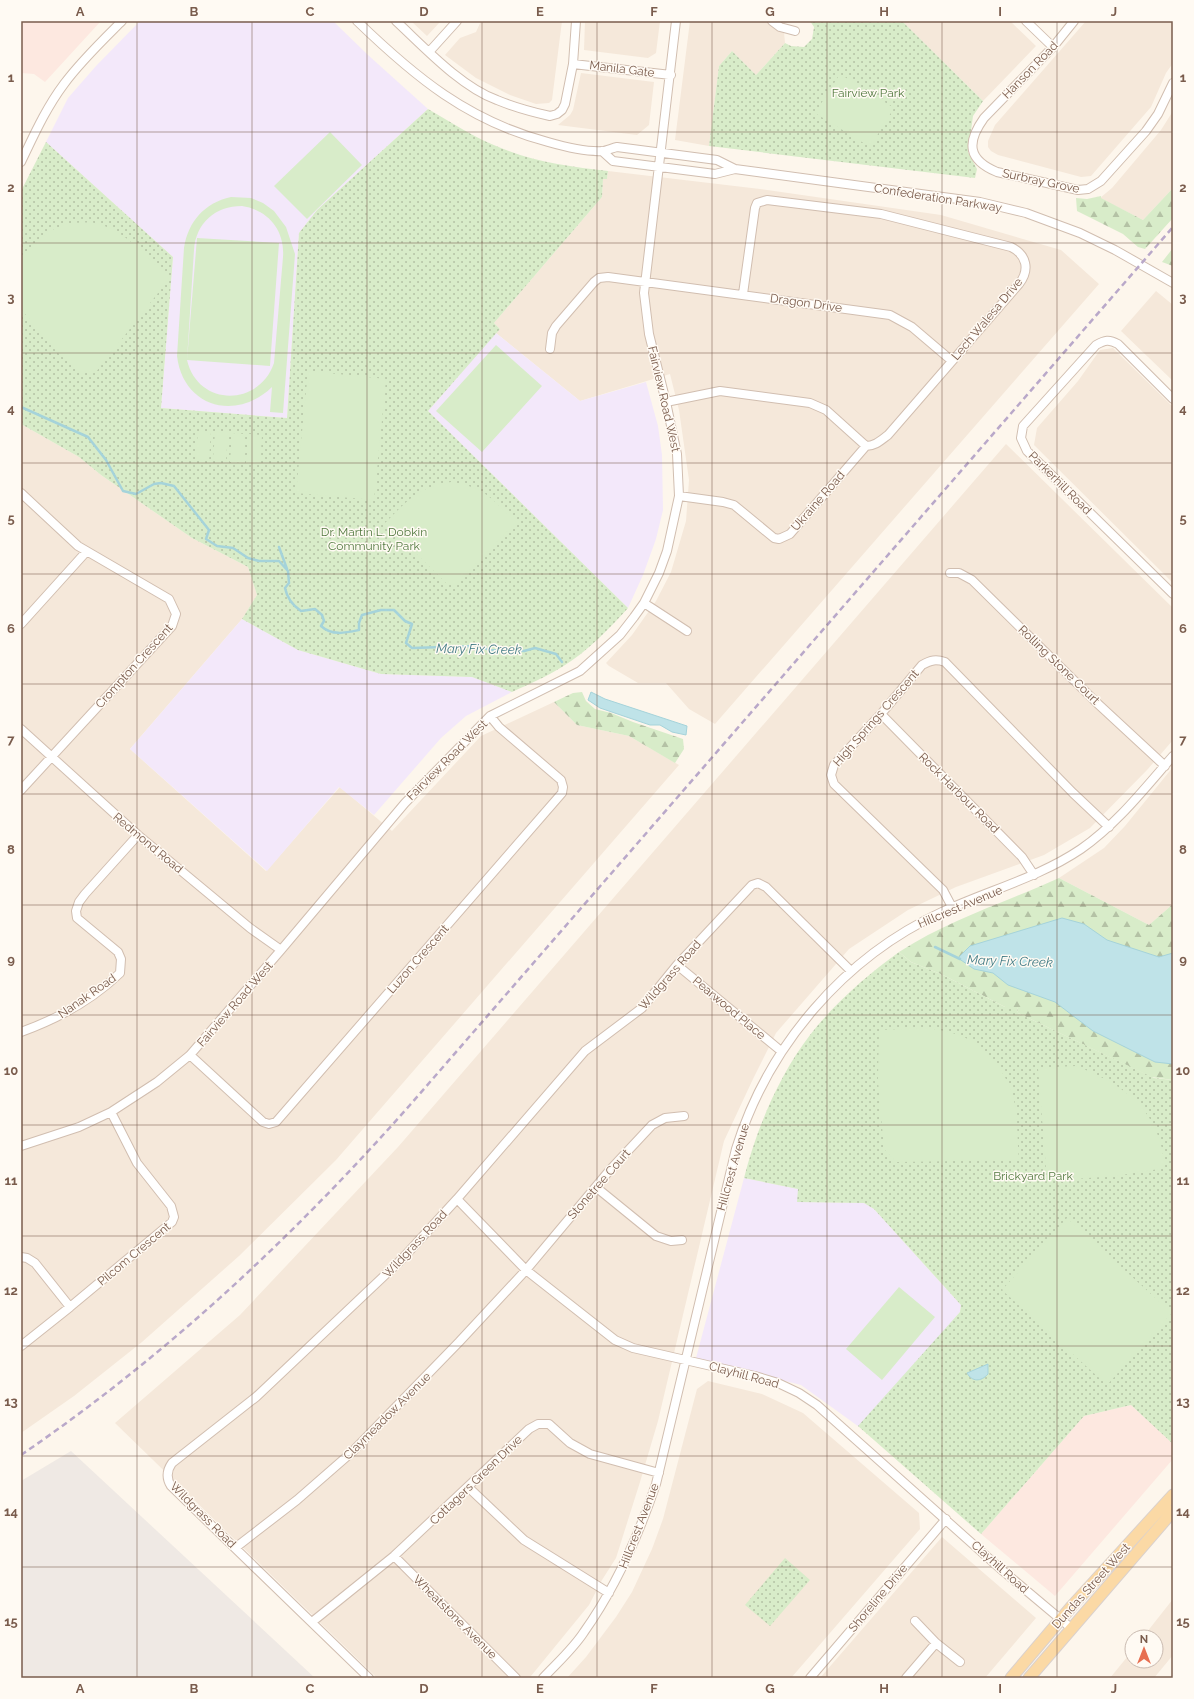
<svg xmlns="http://www.w3.org/2000/svg" width="1194" height="1699" viewBox="0 0 1194 1699" font-family="Raleway,sans-serif">
	<style>
		.residential { fill: #f5e8da }
		.commercial { fill: #fde8e0 }
		.industrial { fill: #efe9e4 }
		.education { fill: #f3e8fa }
		.forest { fill: url(#forest-firs) }
		.park { fill: url(#park-dots) }
		.garden { fill: #d8ecc9; fill-rule: evenodd }
		.water { fill: #bfe3e8; stroke: #a5d3da }
		.lines { fill: none; stroke-linecap: round; stroke-linejoin: round }
		.stream { stroke: #a5d3da; stroke-width: 2.5 }
		.minor-casing { stroke: #d1beb0; stroke-width: 10 }
		.major-casing { stroke: #dad1cd; stroke-width: 13 }
		.minor { stroke: #fff; stroke-width: 8 }
		.major { stroke: #fbd9a5; stroke-width: 11 }
		.rail { stroke: #b9a8c9; stroke-width: 2.5; stroke-dasharray: 6 4; stroke-linecap: butt }
		.grid { fill: none; stroke: #7a5c4d; stroke-width: 1; stroke-opacity: 0.55 }
		.labels { text-anchor: middle; dominant-baseline: central; stroke-width: 3; stroke-linejoin: round; paint-order: stroke }
		.street-label { font-size: 12px; fill: #7a5c4d; stroke: #fffaf3 }
		.park-label { font-size: 12px; fill: #537a41; stroke: #fffaf3 }
		.water-label { font-size: 13px; font-style: italic; fill: #437c86; stroke: #fffaf3 }
		.neatline { fill: none; stroke: #7a5c4d; stroke-width: 1.5 }
		.grid-label { font-size: 13px; text-anchor: middle; font-weight: bold; fill: #7a5c4d }
	</style>
	<defs>
		<pattern id="forest-firs" width="22" height="20" patternUnits="userSpaceOnUse"><rect width="22" height="20" fill="#d8ecc9"/><path d="M5 1l3.5 6h-7zM16 11l3.5 6h-7z" fill="#b4c2a5"/></pattern>
		<pattern id="park-dots" width="8" height="8" patternUnits="userSpaceOnUse"><rect width="8" height="8" fill="#d8ecc9"/><path d="M2 2h.1M6 6h.1" fill="none" stroke="#b4c2a5" stroke-width="1.8" stroke-linecap="round"/></pattern>
	</defs>
	<rect width="100%" height="100%" fill="#fdf6ec"/>
	<path class="residential" d="M411 21H440V22L427 36Z
		M481 21H562L552 100 549 103 536 104 510 95 476 78 445 55 460 38 476 32Z
		M585 21H660L656 53 648 58 584 50Z
		M690 21H783L785 43 756 75 732 51 719 66 709 146 675 140Z
		M902 21H1010L1036 46 983 101Z
		M1086 21H1173V63L1166 73 1151 107 1091 176 1081 177 998 155 991 151 988 147V141L995 125Z
		M581 73 654 82 649 125 637 135 558 125 570 115 573 110Z
		M1173 111V188L1143 220 1100 198 1112 188 1161 130Z
		M608 171 760 189 941 215 1061 250 1099 284 715 724 689 709 666 683H638L609 666 606 663 632 635 656 601 671 572 686 521 689 480 679 410 670 374 580 401 496 333 500 329 494 323 602 197 603 179H607Z
		M1156 291 1173 305V381L1121 331Z
		M1113 348 1173 407V583L1034 445 1037 428 1078 381 1100 350Z
		M21 424 79 457 101 475 192 538 248 567 257 595 242 619 130 749 266 871 340 787 392 831 481 736 554 702 577 725 629 736 679 765 336 1160 239 1256 142 1342 74 1396 21 1433Z
		M1006 444 1173 608V740L1147 770 1090 828 1044 855 956 887 908 910 849 949 776 1033 753 1079 724 1141 658 1421 640 1482 616 1558 602 1580 589 1605 531 1676 529 1678H377L115 1423 240 1315 398 1147Z
		M1173 767V904L1149 925 1059 878 1104 848 1125 826Z
		M708 1381 762 1394 803 1413 919 1513 920 1529 791 1678H567L586 1657 616 1617 632 1592 652 1549 663 1519 697 1389Z
		M942 1537 1036 1618 985 1678H820Z
		M1173 1599V1655L1154 1678H1110L1132 1651V1661H1156V1637H1143Z"/>
	<path class="commercial" d="M21 21H101L45 82 34 74 21 73Z
		M1131 1405 1173 1444V1459L1055 1596 981 1534 1084 1416Z"/>
	<path class="industrial" d="M71 1451 315 1678H21V1481Z"/>
	<path class="education" d="M140 21H333L368 55 428 109 317 210 299 233 287 418 161 408 173 257 46 142 68 98 96 66Z
		M496 333 580 401 646 382 658 426 662 455 663 510 656 539 643 575 628 608 428 411Z
		M242 619 298 650 381 674 472 677 512 692 466 716 441 738 374 815 339 787 267 871 130 749Z
		M744 1178 798 1189V1202L864 1203 874 1209 961 1305 960 1312 862 1429 801 1385 696 1358Z"/>
	<path class="forest" d="M1173 188V218L1145 249 1138 247 1123 234 1077 211 1076 198 1087 199 1101 196V198L1143 220Z
		M1173 248V266L1162 262Z
		M582 692 586 701 595 709 611 713 633 722 683 739 684 749 675 763 629 736 577 725 554 702 573 693Z
		M1059 878 1149 925 1173 904V1080L1151 1077 1018 1013 1017 1007H1005L943 975 911 962 899 952C950 919 1004 903 1059 878Z"/>
	<path class="park" d="M810 21H902L983 101 973 116 968 152 977 169 975 178 709 146 719 66 732 51 756 75 785 43 791 46 804 47 812 39 814 27Z
		M428 109C452 123 475 138 501 148 535 162 572 167 608 171L607 179H603L602 197 494 323 500 329 428 411 628 608C608 630 588 651 562 667 546 677 529 684 512 692L472 677 381 674 298 650 242 619 257 595 248 567 192 538 101 475 79 457 21 424V191L46 142 173 257 161 408 287 418 299 233 317 210Z
		M899 952 911 962 943 975 1005 1007H1017L1018 1013 1154 1078 1173 1080V1444L1131 1405 1084 1416 981 1534 858 1426 960 1312 961 1305 874 1209 864 1203 797 1202 798 1189 744 1178C756 1130 779 1075 810 1035 835 1003 866 976 899 952Z
		M785 1558 810 1580 770 1626 745 1605Z"/>
	<path class="garden" d="M840 74 894 108 870 147 815 113Z
		M330 132 362 165 307 219 274 186Z
		M231 197 251 198 263 203 274 211 286 227 295 254 283 413 270 412 272 387C236 422 183 407 177 356L184 248C188 222 204 203 231 197ZM242 206C268 210 285 230 283 257L274 363C259 407 198 407 187 360L270 366 279 243 197 238 187 360 194 250C196 223 215 206 242 206Z
		M69 223C77 223 87 222 95 223 126 230 148 258 169 279L96 372 78 371 57 352 21 309V261L47 232Z
		M496 345 542 386 482 452 436 411Z
		M308 371 386 379 374 500 296 493Z
		M198 431 211 432 209 460 196 459Z
		M215 432 228 433 226 461 213 460Z
		M232 433 245 434 243 463 230 462Z
		M249 434 262 435 260 464 246 463Z
		M451 482C485 487 493 500 516 522L456 584H447L385 523C408 500 418 487 451 482Z
		M926 1028C959 1032 981 1040 1000 1069 1005 1077 1011 1087 1013 1096 1018 1114 1017 1141 1019 1160L896 1162 884 1149 878 1081 879 1030Z
		M1076 1066C1127 1086 1160 1111 1165 1168L1115 1176 1047 1181 1038 1068Z
		M1067 1218 1172 1313 1107 1385 1002 1290Z
		M899 1287 935 1317 882 1380 846 1349Z"/>
	<path class="water" d="M591 692 605 699 687 726 686 735 672 732 660 725H650L600 708 588 700Z
		M1062 918 1084 924 1107 940 1159 957 1173 953V1064L1155 1062 1093 1031 1055 1002 1008 985 993 973 974 969 958 958 970 946Z
		M988 1364V1374C981 1382 972 1382 967 1373Z"/>
	<g class="lines">
		<path class="stream" d="M21 407 88 437 106 460 123 491 136 494 154 484 161 483 174 486 209 530 206 539 217 546 233 548 248 558 259 561H279L288 571 289 583 285 588C287 598 292 605 301 611L315 609 322 615 324 621 321 626C332 636 345 633 359 630V623L362 615 381 610H394L405 621 412 624 406 643 412 648 476 646 491 650 524 651 535 648 556 654 562 662
			M279 547 287 569
			M935 947 960 959"/>
		<g class="minor-casing">
			<path id="minor" d="M357 21C415 77 468 121 548 142 562 146 587 152 602 151 606 151 612 148 617 147L717 160 735 169 980 202 1026 213 1080 233 1115 250 1173 283
				M396 21C424 47 461 87 497 100 514 107 532 112 550 116L557 114 562 110 565 104 573 64 576 21
				M772 21 780 27 795 31
				M1026 21 1053 47
				M1074 21 1053 47 984 118C966 143 968 160 997 172L1078 190 1088 189 1101 181 1146 131 1158 114 1173 83
				M429 52 457 21
				M573 64 671 75
				M602 151 613 161 715 174 735 169
				M21 162C34 135 46 108 64 84 81 61 102 41 122 21
				M550 349 552 333 556 326 594 282 599 278 608 277 890 315 912 327 952 361
				M1173 399 1118 344C1109 339 1105 340 1096 345L1023 426 1021 438 1027 451 1173 594
				M666 402 720 391 810 403 826 410 866 446C875 446 880 441 888 435L1019 284C1030 270 1027 255 1011 247L881 214 767 200 757 203 755 208 743 294
				M21 493 78 546 169 599 176 614 172 626 21 790
				M679 496 723 502 734 505 774 538 779 539 790 534 866 446
				M950 573H959L972 580 1097 703 1165 766
				M644 603 687 631
				M21 624 86 552
				M881 714 1022 857 1034 875
				M21 729 138 835 250 928 281 950
				M952 907 943 890 834 784 831 775 834 765 881 714 922 665C931 660 936 659 945 662L1073 793 1109 827
				M677 965 781 1051
				M21 1032C57 1019 92 1000 120 973L121 959 118 952 77 918 76 911 79 902 85 894 138 835
				M190 1055 263 1122 269 1124 276 1122 562 793 563 787 561 780 499 727 490 716
				M21 1146 79 1127 111 1112 157 1082 190 1055 281 950 405 803 490 716 580 671 620 635 634 617 644 603 659 573 667 551 679 496 677 454 666 402 649 334 644 293 676 21
				M597 1188 656 1236 671 1241 682 1240
				M457 1199 526 1270 615 1340 633 1348 755 1376 778 1383 799 1393 817 1405 1003 1571 1071 1628
				M21 1257 27 1258 35 1263 70 1307
				M21 1346 70 1307 172 1222 174 1217 171 1206 137 1163 111 1112
				M468 1487 524 1540 609 1593
				M235 1548 297 1500 352 1452 459 1342 526 1270 609 1171 652 1125 665 1118 684 1116
				M394 1556 516 1678
				M915 1621 936 1643 960 1662
				M312 1622 394 1556 529 1429 538 1424H549L570 1443 590 1454 659 1473
				M369 1678 171 1486C166 1478 167 1470 172 1463L256 1397 402 1259 457 1199 585 1051 642 1008 677 965 752 885 758 883 766 887 851 971
				M543 1678C557 1663 573 1649 584 1632 616 1587 638 1537 656 1484L736 1149C768 1046 844 957 942 912 989 890 1038 878 1081 849 1117 824 1144 789 1173 756
				M810 1678 946 1519
				M906 1678 936 1643"/>
		</g>
		<g class="major-casing">
			<path id="major" d="M1011 1678 1072 1606 1173 1495
				M1029 1678 1173 1511"/>
		</g>
		<use href="#minor" class="minor"/>
		<use href="#major" class="major"/>
		<path class="rail" d="M21 1455C166 1356 294 1236 410 1105L1173 227"/>
	</g>
	<path class="grid" d="M137 21V1678M252 21V1678M367 21V1678M482 21V1678M597 21V1678M712 21V1678M827 21V1678M942 21V1678M1057 21V1678M21 132H1173M21 243H1173M21 353H1173M21 463H1173M21 574H1173M21 684H1173M21 794H1173M21 905H1173M21 1015H1173M21 1125H1173M21 1236H1173M21 1346H1173M21 1456H1173M21 1567H1173"/>
	<g class="labels">
		<g class="street-label">
			<text transform="translate(622 69) rotate(7)">Manila Gate</text>
			<text transform="translate(1030 70) rotate(-46)">Hanson Road</text>
			<text transform="translate(1041 181) rotate(12)">Surbray Grove</text>
			<text transform="translate(938 198) rotate(9)">Confederation Parkway</text>
			<text transform="translate(806 303) rotate(8)">Dragon Drive</text>
			<text transform="translate(987 319) rotate(-50)">Lech Walesa Drive</text>
			<text transform="translate(664 399) rotate(77)">Fairview Road West</text>
			<text transform="translate(1060 483) rotate(45)">Parkerhill Road</text>
			<text transform="translate(818 501) rotate(-49)">Ukraine Road</text>
			<text transform="translate(1059 665) rotate(44)">Rolling Stone Court</text>
			<text transform="translate(134 666) rotate(-48)">Crompton Crescent</text>
			<text transform="translate(876 718) rotate(-49)">High Springs Crescent</text>
			<text transform="translate(447 760) rotate(-45)">Fairview Road West</text>
			<text transform="translate(959 793) rotate(45)">Rock Harbour Road</text>
			<text transform="translate(148 843) rotate(40)">Redmond Road</text>
			<text transform="translate(960 907) rotate(-23)">Hillcrest Avenue</text>
			<text transform="translate(418 959) rotate(-49)">Luzon Crescent</text>
			<text transform="translate(670 975) rotate(-49)">Wildgrass Road</text>
			<text transform="translate(87 996) rotate(-35)">Nanak Road</text>
			<text transform="translate(235 1004) rotate(-49)">Fairview Road West</text>
			<text transform="translate(729 1008) rotate(40)">Pearwood Place</text>
			<text transform="translate(733 1167) rotate(-74)">Hillcrest Avenue</text>
			<text transform="translate(599 1184) rotate(-49)">Stonetree Court</text>
			<text transform="translate(415 1244) rotate(-47)">Wildgrass Road</text>
			<text transform="translate(134 1254) rotate(-40)">Pilcom Crescent</text>
			<text transform="translate(744 1375) rotate(15)">Clayhill Road</text>
			<text transform="translate(387 1416) rotate(-45)">Claymeadow Avenue</text>
			<text transform="translate(476 1480) rotate(-44)">Cottagers Green Drive</text>
			<text transform="translate(203 1515) rotate(45)">Wildgrass Road</text>
			<text transform="translate(639 1526) rotate(-69)">Hillcrest Avenue</text>
			<text transform="translate(1000 1567) rotate(42)">Clayhill Road</text>
			<text transform="translate(1091 1586) rotate(-48)">Dundas Street West</text>
			<text transform="translate(878 1598) rotate(-50)">Shoreline Drive</text>
			<text transform="translate(455 1617) rotate(45)">Wheatstone Avenue</text>
		</g>
		<g class="park-label">
			<text x="868" y="93">Fairview Park</text>
			<text x="374" y="532">Dr. Martin L. Dobkin<tspan x="374" dy="14">Community Park</tspan></text>
			<text x="1033" y="1176">Brickyard Park</text>
		</g>
		<g class="water-label">
			<text transform="translate(479 649) rotate(1)">Mary Fix Creek</text>
			<text transform="translate(1010 961) rotate(2)">Mary Fix Creek</text>
		</g>
	</g>
	<rect width="1194" height="1699" fill="none" stroke="#fffaf3" stroke-width="44"/>
	<g transform="translate(1144 1649)"><circle r="19" fill="#fffaf3" stroke="#cabbb1"/>
	<path d="M0-3L7 15L0 10L-7 15Z" fill="#e76f51"/>
	<text y="-6" font-size="11" font-weight="bold" text-anchor="middle" fill="#7a5c4d">N</text>
	</g>
	<rect x="22" y="22" width="1150" height="1655" class="neatline"/>
	<g class="grid-label">
		<text x="80" y="16">A</text>
		<text x="194" y="16">B</text>
		<text x="310" y="16">C</text>
		<text x="424" y="16">D</text>
		<text x="540" y="16">E</text>
		<text x="654" y="16">F</text>
		<text x="770" y="16">G</text>
		<text x="884" y="16">H</text>
		<text x="1000" y="16">I</text>
		<text x="1114" y="16">J</text>
		<text x="11" y="82">1</text>
		<text x="1183" y="82">1</text>
		<text x="11" y="192">2</text>
		<text x="1183" y="192">2</text>
		<text x="11" y="302">3</text>
		<text x="1183" y="302">3</text>
		<text x="11" y="413">4</text>
		<text x="1183" y="413">4</text>
		<text x="11" y="523">5</text>
		<text x="1183" y="523">5</text>
		<text x="11" y="633">6</text>
		<text x="1183" y="633">6</text>
		<text x="11" y="744">7</text>
		<text x="1183" y="744">7</text>
		<text x="11" y="854">8</text>
		<text x="1183" y="854">8</text>
		<text x="11" y="964">9</text>
		<text x="1183" y="964">9</text>
		<text x="11" y="1075">10</text>
		<text x="1183" y="1075">10</text>
		<text x="11" y="1185">11</text>
		<text x="1183" y="1185">11</text>
		<text x="11" y="1295">12</text>
		<text x="1183" y="1295">12</text>
		<text x="11" y="1406">13</text>
		<text x="1183" y="1406">13</text>
		<text x="11" y="1516">14</text>
		<text x="1183" y="1516">14</text>
		<text x="11" y="1626">15</text>
		<text x="1183" y="1626">15</text>
		<text x="80" y="1693">A</text>
		<text x="194" y="1693">B</text>
		<text x="310" y="1693">C</text>
		<text x="424" y="1693">D</text>
		<text x="540" y="1693">E</text>
		<text x="654" y="1693">F</text>
		<text x="770" y="1693">G</text>
		<text x="884" y="1693">H</text>
		<text x="1000" y="1693">I</text>
		<text x="1114" y="1693">J</text>
	</g>
</svg>
